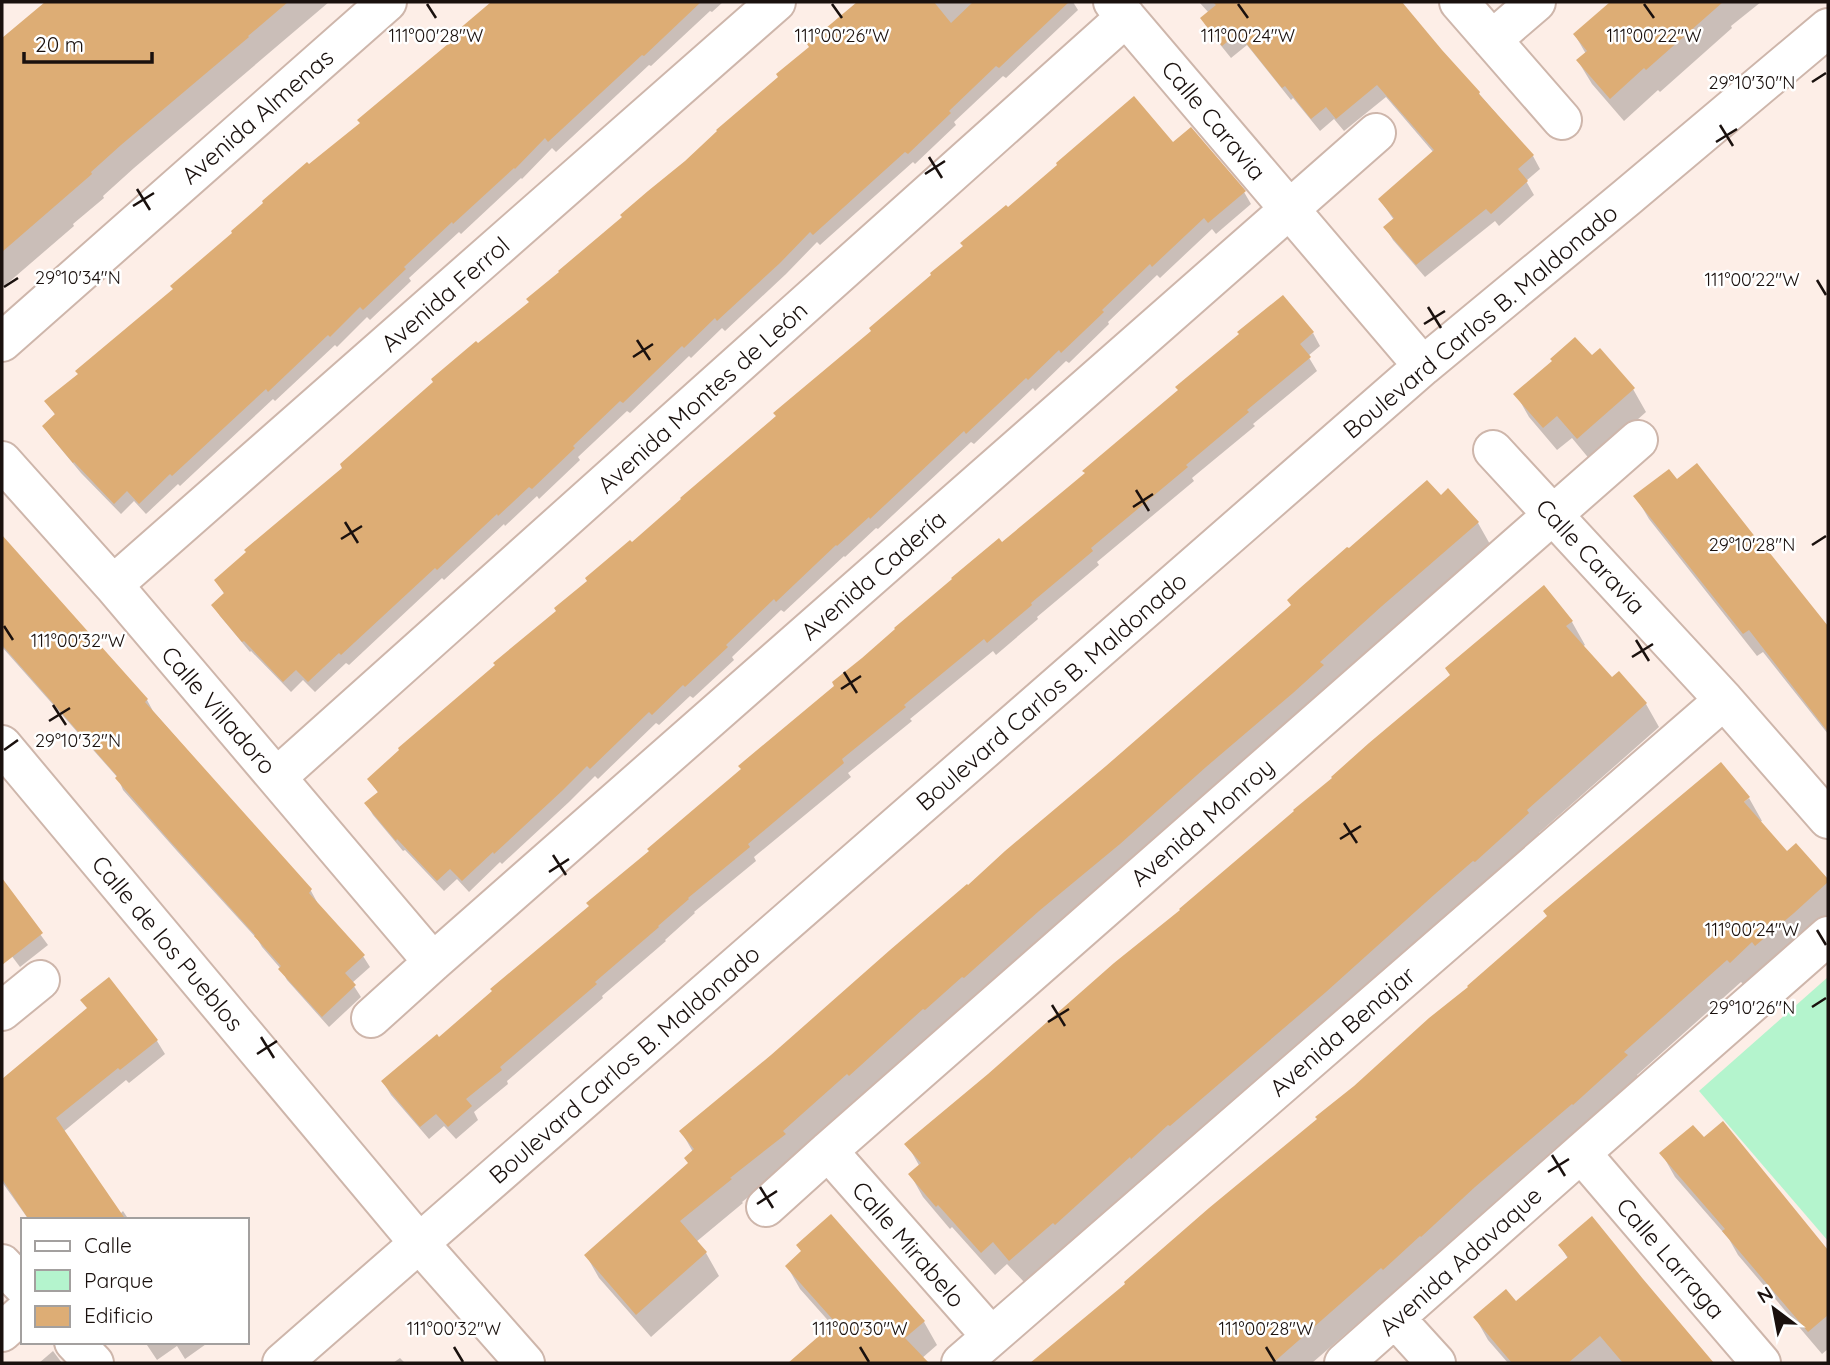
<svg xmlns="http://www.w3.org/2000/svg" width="1830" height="1365" viewBox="0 0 1830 1365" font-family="Quicksand,sans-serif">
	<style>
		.green { fill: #b4f4cd }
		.shadow { fill: #0003 }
		.building { fill: #ddad75 }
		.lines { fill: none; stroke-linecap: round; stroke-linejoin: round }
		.street-casing { stroke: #ceb6ab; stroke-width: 42 }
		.street { stroke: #fff; stroke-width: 38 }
		.ticks { fill: none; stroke: #1a110e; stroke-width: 2.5 }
		.labels { text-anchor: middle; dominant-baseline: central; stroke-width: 5; stroke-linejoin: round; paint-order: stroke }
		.street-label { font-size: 24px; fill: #1a110e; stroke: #fff }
		.ticks-label { font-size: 18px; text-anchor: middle; fill: #1a110e; stroke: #fff; stroke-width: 5; stroke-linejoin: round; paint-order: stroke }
	</style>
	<rect width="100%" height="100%" fill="#fdeee7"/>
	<path class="green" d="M1828 977V1241L1699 1091Z"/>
	<path class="shadow" d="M47 2H329L134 168 103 196 104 198 73 224 74 226 2 288V45Z
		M495 2H723L712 12 710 11 651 66 649 65 556 152 552 148 522 179 521 178 461 234 459 232 409 278 411 281 370 320 367 317 337 347 335 345 275 401 273 399 180 486 178 484 146 514 134 501 121 514 81 473 51 437 44 426 56 416 46 401 79 375 175 290 308 166 362 124 455 40 453 36Z
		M864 2H1073L1078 10 1006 78 1003 76 954 122 956 125 915 164 913 162 820 245 817 242 786 274 725 331 722 328 691 358 689 356 630 413 627 411 578 457 580 460 539 499 537 496 505 526 504 524 444 580 442 578 349 665 346 663 315 692 303 680 291 692 251 651 250 652 220 616 213 605 225 595 216 580 344 469 478 345 531 303Z
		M1199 2H1396L1408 16 1410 14 1533 156 1540 169 1526 181 1534 195 1499 226 1495 221 1425 277 1393 240 1385 227 1394 220 1380 200 1434 153 1386 97 1344 131 1334 119 1320 131 1293 98 1291 100 1247 45 1231 58 1210 32 1202 19 1209 13Z
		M1612 2H1761L1731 26 1732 28 1660 92 1658 90 1624 121 1592 84 1578 61 1586 54 1575 35Z
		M1173 144 1244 192 1251 204 1216 234 1212 229 1160 278 1157 275 1108 322 1109 324 1069 363 1066 361 1035 391 1033 388 974 444 971 442 878 529 876 528 845 557 844 556 784 612 781 610 732 657 734 660 693 698 690 696 659 725 656 723 598 779 595 776 569 802 502 864 500 862 469 892 457 879 444 891 405 850 403 851 373 815 366 803 379 794 369 779 1008 210Z
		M1313 333 1320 346 1308 356 1317 371 1253 424 1255 426 1192 478 1194 481 1097 562 1099 565 1037 617 1038 619 996 655 993 651 910 719 912 721 848 773 851 777 754 857 756 861 694 912 695 913 665 940 666 941 602 996 603 998 507 1081 508 1084 474 1112 478 1120 456 1139 444 1126 429 1139 391 1095 383 1082 439 1039 1002 545Z
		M1592 358 1633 389 1646 412 1591 461 1572 438 1557 450 1529 417 1516 394 1554 362Z
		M1448 491 1478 523 1491 546 863 1098 861 1096 796 1155 797 1158 742 1202 743 1203 696 1242 706 1253 719 1276 651 1337 599 1278 586 1255 689 1164 693 1152 681 1131 772 1056 1292 606 1349 551 1441 497Z
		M1636 497 1826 626 1828 624V734L1763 652 1757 656 1649 519Z
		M2 537 147 700 153 711 311 891 317 902 316 903 363 956 370 967 352 983 361 997 329 1027 287 980 281 969 262 947 258 940 177 851 123 790 118 778 2 647Z
		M1544 588 1572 622 1585 645 1582 647 1611 679 1646 704 1659 727 1539 833 1541 837 1024 1282 1007 1264 995 1275 952 1227 950 1229 923 1197 910 1174 920 1167 907 1144 1182 911 1451 677Z
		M1749 798 1762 821 1760 822 1786 853 1828 882V916L1770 968 1767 964 1744 985 1741 982 1637 1075 1640 1079 1312 1363H1033Z
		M2 882 48 945 20 967 8 951 2 956Z
		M83 1001 157 1041 165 1054 129 1083 126 1080 63 1132 120 1214 123 1211 129 1220H29L2 1182V1080L88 1009Z
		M1704 1140 1780 1195 1828 1252V1349L1822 1354 1738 1255 1729 1239 1675 1177 1662 1154Z
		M1560 1245 1641 1280 1713 1363H1508L1488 1340 1475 1317 1516 1303 1568 1259Z
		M787 1266 924 1322 937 1345 921 1359 924 1363H791L833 1326 800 1289Z
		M145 1342H209L185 1359 177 1346 157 1360Z
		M53 1351 62 1363H39Z
		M400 1358 405 1363H393Z"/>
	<path class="building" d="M45 2H288L248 36 249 37 121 145 91 172 92 174 2 252V38Z
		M491 2H701L644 56 642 55 548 142 545 138 515 169 514 168 453 224 452 222 404 267 406 269 363 310 360 307 330 337 328 335 268 392 266 389 172 476 170 474 139 504 127 491 114 504 74 462 73 463 42 426 55 414 44 401 78 374 75 371 173 289 170 286 232 233 231 231 263 203 262 201 307 162 309 164 360 123 357 120 454 39 451 36Z
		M857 2H934L951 23 973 2H1069L999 68 996 66 949 111 951 113 908 154 905 152 813 235 810 232 780 263 717 321 715 318 684 348 682 346 623 403 620 401 573 446 575 448 532 489 529 487 498 516 497 514 437 570 435 568 341 655 339 653 308 682 296 670 283 682 244 641 242 642 211 605 224 593 214 580 246 552 244 550 342 468 340 464 433 382 431 379 476 341 478 343 529 302 526 299 559 272 558 271 622 217 620 215 648 191 685 161 717 131 716 130 778 77 776 74 809 47 807 44Z
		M1213 2H1402L1442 50 1480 92 1479 94 1534 155 1518 169 1528 181 1491 214 1486 209 1416 265 1383 227 1394 218 1378 199 1434 150 1377 85 1336 119 1326 107 1311 119 1285 86 1282 88 1238 33 1222 46 1200 18 1216 5Z
		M1610 2H1723L1646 70 1644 68 1610 99 1576 60 1587 51 1573 34Z
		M1134 96 1173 142 1191 127 1246 191 1208 223 1204 218 1152 267 1150 264 1102 310 1104 312 1061 353 1059 350 1028 380 1026 378 966 434 964 431 870 519 869 517 837 546 836 545 776 602 774 599 726 645 728 647 685 687 683 685 652 715 649 712 590 769 587 766 563 790 494 854 493 852 462 881 450 869 437 881 397 839 396 841 364 803 378 792 367 779 399 750 398 748 495 665 493 663 556 611 554 608 587 581 585 578 630 540 632 542 681 499 680 498 776 416 773 413 871 331 869 328 931 275 930 273 963 246 960 243 1006 205 1008 207 1057 165 1056 163Z
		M1283 295 1314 332 1300 344 1311 357 1247 410 1249 412 1186 465 1188 467 1091 548 1093 551 1031 603 1032 605 987 643 984 639 904 705 906 707 842 759 844 763 748 844 750 847 688 898 689 899 658 926 659 927 595 982 597 984 500 1067 502 1070 466 1099 472 1106 448 1127 436 1114 420 1127 381 1081 437 1034 439 1037 492 991 490 989 589 906 586 903 649 851 647 849 741 769 738 766 834 686 832 682 862 658 895 629 894 628 952 579 951 578 999 538 1002 542 1085 473 1082 471 1178 390 1175 387 1239 334 1237 332Z
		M1575 337 1592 355 1600 348 1635 388 1577 439 1557 416 1543 428 1513 394 1552 361 1550 359Z
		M1697 463 1760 543 1761 542 1828 626V732L1749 630 1743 634 1633 496 1669 469 1677 479Z
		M1427 480 1441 495 1448 488 1479 522 1382 606 1320 662 1324 665 1293 693 1206 767 1120 844 1039 911 964 978 962 977 925 1010 923 1009 849 1076 847 1074 783 1131 786 1134 730 1178 732 1179 680 1221 707 1252 636 1315 584 1255 688 1163 684 1158 694 1149 679 1131 771 1055 890 950 967 884 968 885 1005 851 1106 766 1291 605 1287 600 1300 588 1347 547 1349 548Z
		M2 535 148 699 145 702 312 889 309 893 365 955 345 973 356 985 322 1017 278 969 281 966 254 936 255 935 169 840 115 778 117 776 2 645Z
		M1544 585 1573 621 1566 626 1612 677 1619 671 1647 703 1527 810 1529 813 1475 862 1473 861 1435 894 1326 992 1170 1126 1168 1125 1131 1159 1130 1157 1055 1225 1053 1223 1009 1261 993 1242 981 1253 938 1205 936 1207 908 1174 921 1163 904 1144 988 1074 1114 963 1180 910 1179 909 1294 811 1293 810 1332 778 1331 777 1369 743 1450 675 1445 668Z
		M1721 762 1750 797 1744 802 1787 851 1796 843 1828 879V882L1794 913 1755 946 1752 942 1730 963 1727 960 1624 1052 1628 1055 1573 1105 1572 1104 1475 1187 1421 1237 1420 1236 1383 1270 1381 1268 1273 1363H1030L1125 1284 1124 1282 1209 1208 1317 1119 1315 1117 1354 1086 1429 1018 1468 987 1467 986 1547 916 1543 911Z
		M2 878 43 933 2 965Z
		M109 977 158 1040 120 1070 118 1068 56 1118 126 1220H29L2 1179V1079L87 1008 80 1000Z
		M1723 1121 1828 1250V1315L1808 1332 1722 1231 1725 1229 1659 1153 1693 1125 1704 1137Z
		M831 1214 925 1321 905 1338 929 1363H788L835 1322 785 1266 801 1251 796 1245Z
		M1592 1216 1643 1279 1714 1363H1623L1600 1336 1568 1363H1512L1473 1317 1506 1289 1516 1301 1568 1257 1558 1245Z"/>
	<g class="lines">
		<g class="street-casing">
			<path id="street" d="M1113 2 1423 366
				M1459 2 1562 120
				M1492 40 1536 2
				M2 342 387 2
				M1493 450 1724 700 1828 819
				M2 461 113 585 433 962
				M113 585 776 2
				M2 745 419 1243 525 1363
				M277 777 1126 17
				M2 1011 40 980
				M371 1018 433 962 1376 133
				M828 1151 991 1336
				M1581 1153 1761 1363
				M766 1207 828 1151 1638 440
				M2 1264 23 1286
				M1395 1318 1436 1363
				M2 1332 23 1313
				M74 1342 94 1363
				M282 1363 1423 366 1626 198 1828 28
				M961 1363 1724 700
				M1344 1363 1581 1153 1828 936"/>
		</g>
		<use href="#street" class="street"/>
	</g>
	<path class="ticks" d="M427 4 436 18M832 4 842 18M1238 4 1248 18M1644 4 1654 18M1812 82 1826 73M1720 125 1733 146M1716 142 1737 129M929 157 942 178M925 174 945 161M137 189 150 210M133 206 154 193M1817 280 1826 295M4 287 18 278M1428 307 1441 328M1424 324 1445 311M637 340 650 360M633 357 653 344M1136 490 1149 511M1133 507 1153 494M345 522 358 543M341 539 362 526M1812 545 1826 536M4 626 13 640M1636 640 1649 661M1632 657 1653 644M844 672 857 693M841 689 861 676M53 705 66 725M49 721 70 708M4 750 18 740M1344 823 1357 843M1340 839 1361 826M553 855 566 875M549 872 569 859M1817 930 1826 945M1052 1005 1065 1026M1812 1007 1826 998M1048 1022 1069 1009M261 1037 274 1058M257 1054 277 1041M1552 1155 1565 1176M1548 1172 1569 1159M760 1187 773 1208M757 1204 777 1191M454 1347 463 1362M860 1347 869 1362M1266 1347 1275 1362"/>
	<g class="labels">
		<g class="street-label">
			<text transform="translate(257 116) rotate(-41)">Avenida Almenas</text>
			<text transform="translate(1214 120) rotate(50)">Calle Caravia</text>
			<text transform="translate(445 294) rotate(-41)">Avenida Ferrol</text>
			<text transform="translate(1480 321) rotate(-40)">Boulevard Carlos B. Maldonado</text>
			<text transform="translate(702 397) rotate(-42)">Avenida Montes de León</text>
			<text transform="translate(1591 556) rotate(47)">Calle Caravia</text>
			<text transform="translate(873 575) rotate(-41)">Avenida Cadería</text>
			<text transform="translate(1051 691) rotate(-41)">Boulevard Carlos B. Maldonado</text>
			<text transform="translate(219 710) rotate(49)">Calle Villadoro</text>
			<text transform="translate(1202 822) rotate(-41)">Avenida Monroy</text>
			<text transform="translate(168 943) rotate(50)">Calle de los Pueblos</text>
			<text transform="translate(1342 1031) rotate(-41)">Avenida Benajar</text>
			<text transform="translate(624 1064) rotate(-41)">Boulevard Carlos B. Maldonado</text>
			<text transform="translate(909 1244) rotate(49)">Calle Mirabelo</text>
			<text transform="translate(1671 1258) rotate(49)">Calle Larraga</text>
			<text transform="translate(1460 1261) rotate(-42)">Avenida Adavaque</text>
		</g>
	</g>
	<g class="ticks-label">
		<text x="436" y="42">111°00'28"W</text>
		<text x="842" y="42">111°00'26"W</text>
		<text x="1248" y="42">111°00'24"W</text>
		<text x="1654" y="42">111°00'22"W</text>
		<text x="1752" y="89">29°10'30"N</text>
		<text x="78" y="284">29°10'34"N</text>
		<text x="1752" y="286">111°00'22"W</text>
		<text x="1752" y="551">29°10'28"N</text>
		<text x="78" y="647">111°00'32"W</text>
		<text x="78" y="747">29°10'32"N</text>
		<text x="1752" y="936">111°00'24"W</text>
		<text x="1752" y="1014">29°10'26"N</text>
		<text x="454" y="1335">111°00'32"W</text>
		<text x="860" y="1335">111°00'30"W</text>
		<text x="1266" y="1335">111°00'28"W</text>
	</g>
	<rect width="1830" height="1365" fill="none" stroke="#1a110e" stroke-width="7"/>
	<rect x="21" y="1218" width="228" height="126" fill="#ffffff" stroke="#a3a09f" stroke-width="2"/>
	<rect x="35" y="1241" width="35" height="10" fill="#ffffff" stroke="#a3a09f" stroke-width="2"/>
	<text x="84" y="1253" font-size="21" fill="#1a110e">Calle</text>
	<rect x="35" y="1270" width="35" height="21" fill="#b4f4cd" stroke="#a3a09f" stroke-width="2"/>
	<text x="84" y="1288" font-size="21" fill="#1a110e">Parque</text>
	<rect x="35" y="1306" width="35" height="21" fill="#ddad75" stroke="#a3a09f" stroke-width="2"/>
	<text x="84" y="1323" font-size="21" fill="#1a110e">Edificio</text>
	<g transform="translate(1774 1309) rotate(328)" stroke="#ffffff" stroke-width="5" paint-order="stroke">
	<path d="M0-5L12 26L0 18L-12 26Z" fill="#1a110e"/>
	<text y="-10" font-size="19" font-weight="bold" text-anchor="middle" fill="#1a110e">N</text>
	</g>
	<path d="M24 52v10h128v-10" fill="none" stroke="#1a110e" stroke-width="3.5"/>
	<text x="35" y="52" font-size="21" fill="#1a110e" stroke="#ffffff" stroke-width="5" paint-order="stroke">20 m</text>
</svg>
